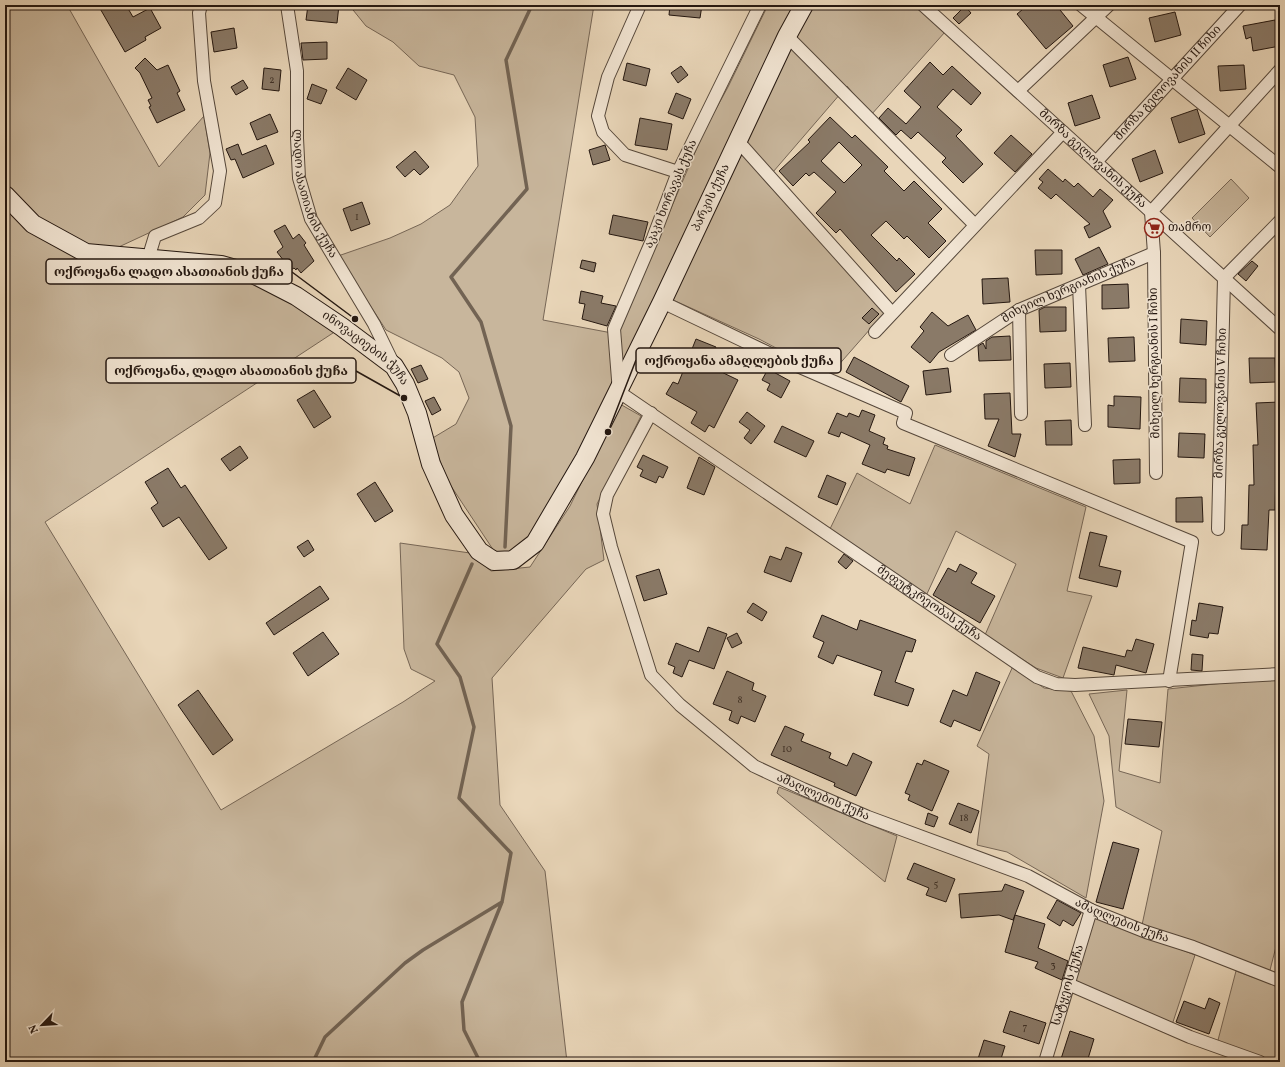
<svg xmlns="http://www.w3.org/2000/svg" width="1285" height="1067" viewBox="0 0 1285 1067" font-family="Vollkorn,'Noto Serif Georgian',serif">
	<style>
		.green { fill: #c8b69c; stroke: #766656 }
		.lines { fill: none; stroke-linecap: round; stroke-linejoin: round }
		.stream { stroke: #726353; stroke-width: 3.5 }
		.building { fill: #8a7a68; stroke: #241710; fill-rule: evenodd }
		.street-casing { stroke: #55473a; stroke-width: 14 }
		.secondary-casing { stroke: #241710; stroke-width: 20 }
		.street { stroke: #f1e4d2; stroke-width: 12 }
		.secondary { stroke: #f1e4d2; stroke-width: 18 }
		.labels { text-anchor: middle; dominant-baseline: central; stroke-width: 3; stroke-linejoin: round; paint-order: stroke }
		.number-label { font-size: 10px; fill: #3e3026 }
		.street-label { font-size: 12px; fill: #241710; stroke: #f1e4d2 }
		.poi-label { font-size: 12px; fill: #241710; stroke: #f1e4d2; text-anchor: start }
		.leader { fill: none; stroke: #241710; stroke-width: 1.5 }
		.callout-dot { fill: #241710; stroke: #f1e4d2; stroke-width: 1.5 }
		.callout { fill: #f1e4d2; stroke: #241710; stroke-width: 1.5 }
		.callout-label { font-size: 13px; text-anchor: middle; font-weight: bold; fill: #241710 }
	</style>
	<rect width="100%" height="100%" fill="#e9d6b9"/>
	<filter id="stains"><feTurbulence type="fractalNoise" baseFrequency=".005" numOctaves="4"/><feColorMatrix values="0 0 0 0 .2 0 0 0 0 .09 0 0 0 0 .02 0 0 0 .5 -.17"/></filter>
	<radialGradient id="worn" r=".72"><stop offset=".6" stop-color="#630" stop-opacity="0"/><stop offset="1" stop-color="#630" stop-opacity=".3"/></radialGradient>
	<path class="green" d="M5 5H67L159 167 204 116 210 153 205 195 183 217 108 252 82 243 35 217 7 189 5 186Z
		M349 5H594L543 320 612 333 614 392 532 541 500 556 494 551 449 483 431 439 456 424 469 398 459 372 442 358 386 330 338 256 390 238 421 224 450 205 478 166 475 117 454 75 419 66 393 42 366 26Z
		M768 5H795L622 378 620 327 705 129 728 87Z
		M810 5H915L945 32 871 115 847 86 773 172 763 179 885 312 829 376 759 339 671 299Z
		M1231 179 1249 198 1210 237 1192 218Z
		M11 214 83 260 118 266 206 270 248 277 336 331 45 522 221 810 403 702 435 681 411 669 404 649 400 543 470 553 491 571 530 567 570 506 620 404 641 416 597 504 604 560 586 569 492 678 500 805 545 871 567 1062H5V215Z
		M935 445 1086 507 1067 591 1092 596 1063 678 1036 668 985 635 1016 564 956 531 926 596 829 531 857 473 910 504Z
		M1013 666 1044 688 1071 691 1094 736 1104 801 1086 898 1007 852 977 845 989 754 977 746Z
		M1280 677V931L1269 974 1202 944 1142 925 1162 831 1116 807 1109 736 1089 694 1127 690 1119 771 1160 783 1168 689Z
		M779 787 897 836 885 882 777 793Z
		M1094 916 1195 955 1172 1025 1073 982Z
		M1236 971 1280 987V1062H1271L1217 1044Z"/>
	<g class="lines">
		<path class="stream" d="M505 547 511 426 481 322 451 277 527 189 506 60 532 5
			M472 564 437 644 460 677 474 727 459 798 511 853 502 902 462 1002 464 1030 480 1062
			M313 1062 325 1037 405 963 423 950 502 902"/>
	</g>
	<path class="building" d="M98 5H126L133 17 150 8 161 28 145 37 146 40 125 52Z
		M308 5 325 7V5H339L337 23 306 20Z
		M670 5H702L700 18 669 15Z
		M1028 5H1056L1073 26 1046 49 1017 14Z
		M965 6 971 13 959 24 953 18Z
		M1175 12 1181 35 1155 42 1149 18Z
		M1275 20 1280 46 1253 51 1251 37 1246 39 1243 26Z
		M234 28 237 48 214 52 211 32Z
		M327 42V59L303 60 301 43Z
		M1128 57 1136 79 1110 87 1103 65Z
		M145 58 157 70 168 65 180 91 177 93 185 110 157 123 149 107 151 106 148 100 152 98 140 73 135 68Z
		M930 62 943 75 952 66 981 93 971 105 953 89 937 107 962 130 956 136 983 164 963 183 942 162 946 158 918 132 911 139 901 130 896 135 879 118 888 108 906 124 921 107 904 91Z
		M627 63 650 69 646 86 623 80Z
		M1244 65 1246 89 1220 91 1218 66Z
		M681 66 688 75 678 83 671 73Z
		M264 68 281 70 279 91 262 89Z
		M348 68 367 80 356 100 336 88Z
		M243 80 248 88 236 95 231 87Z
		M312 84 327 90 321 104 307 99Z
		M676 93 691 99 683 119 668 113Z
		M1092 95 1100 118 1075 126 1068 103Z
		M1197 109 1205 134 1179 143 1171 118Z
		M270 114 278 132 257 140 250 123Z
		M830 117 852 138 855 135 888 167 884 171 904 191 914 181 942 209 928 223 946 241 929 258 907 236 904 239 886 221 871 235 897 261 899 258 915 274 896 292 840 229 836 233 816 213 836 192 814 172 809 176 806 173 793 186 779 171 810 142 808 140ZM839 142 862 165 844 183 821 161Z
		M640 118 672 124 667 150 635 145Z
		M1011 135 1032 154 1015 172 994 153Z
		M238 144 242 155 266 145 274 164 243 178 235 159 231 160 226 149Z
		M605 145 610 160 593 165 589 150Z
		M1155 150 1163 173 1140 182 1132 159Z
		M415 151 429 167 420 175 414 169 405 177 396 167Z
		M1048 169 1063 182 1065 179 1074 187 1078 183 1093 197 1100 189 1113 200 1103 211 1111 227 1089 238 1084 227 1090 224 1056 194 1051 199 1038 188 1043 182 1039 179Z
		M362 202 370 224 351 231 343 209Z
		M613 215 648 222 643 241 609 234Z
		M285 225 293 239 299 234 306 243 304 245 314 261 301 273 297 268 296 270 294 268 291 270 277 252 283 247 274 231Z
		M1099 247 1108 264 1083 275 1075 259Z
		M1035 250H1062V274L1036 275Z
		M582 260 596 263 594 272 580 268Z
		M1252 261 1258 266 1246 281 1238 274Z
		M1008 278 1010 302 983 304 982 279Z
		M1128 284 1129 308 1102 309V285Z
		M581 291 603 296 601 303 616 306 607 326 582 319 585 304 579 303Z
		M1045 307H1066V331L1040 332 1039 310Z
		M872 308 879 314 869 324 862 318Z
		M932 312 948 326 968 315 976 330 939 352 930 363 911 347 924 331 920 327Z
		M1181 319 1207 321 1206 345 1180 343Z
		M1010 336 1011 360 979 361 978 346 983 343 986 349V341L992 337Z
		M1134 337 1135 361 1109 362 1108 338Z
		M696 339 716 347 709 366 738 380 714 428 709 425 705 432 691 423 697 412 666 394 673 382 678 384Z
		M854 357 909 386 901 402 846 372Z
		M1249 358H1275L1276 382 1250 383Z
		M1070 363 1071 387 1045 388 1044 364Z
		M421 365 428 379 418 383 411 369Z
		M948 368 951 392 926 395 923 371Z
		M768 369 790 381 781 398 767 390 770 384 762 380Z
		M1180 378 1206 379V403L1179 402Z
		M314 390 331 417 314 428 297 400Z
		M1010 393 1012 434H1021L1015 457 988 446 999 419H985L984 394Z
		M1114 396 1141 397 1140 429 1108 427V405L1114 406Z
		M434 397 441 410 432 415 425 401Z
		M1280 402V468H1276L1275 510H1269L1267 550 1241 549 1242 525H1248L1249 485H1254L1253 445H1258L1256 403Z
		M862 410 875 415 869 431 885 438 883 444 888 446 887 449 915 458 909 476 887 469 885 473 862 464 870 445 841 432 839 437 828 433 837 413 847 417 849 413 859 417Z
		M747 412 765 426 751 444 744 438 750 430 739 422Z
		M1071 420 1072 445H1046L1045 421Z
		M782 426 814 441 806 457 774 442Z
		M1179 433 1205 434 1204 458 1178 457Z
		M240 446 248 458 230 471 221 459Z
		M643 455 668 467 663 478 659 476 656 483 640 476 643 470 637 467Z
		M699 457 715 467 704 495 687 488Z
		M1140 459V483L1114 484 1113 460Z
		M168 468 181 488 185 485 227 548 209 560 179 517 163 527 151 508 158 503 145 482Z
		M827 475 846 483 837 505 818 497Z
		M375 482 393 511 375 522 357 494Z
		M1202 497 1203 522H1176V498Z
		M1090 532 1107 536 1099 566 1121 571 1117 587 1079 578Z
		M308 540 314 550 304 557 297 547Z
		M786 547 802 553 791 582 764 572 770 556 781 560Z
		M844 554 853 561 846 569 838 562Z
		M960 564 977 573 971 583 995 596 980 623 933 595 948 568 956 572Z
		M659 569 667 594 644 601 636 576Z
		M320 586 329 599 274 635 266 623Z
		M753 603 767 612 762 621 747 612Z
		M1199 603 1223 607 1218 634 1209 633 1208 638 1190 635 1192 620 1196 621Z
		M822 615 857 630 860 620 916 640 912 652 906 651 895 682 914 689 908 706 874 695 882 671 837 655 833 664 818 657 824 642 813 637Z
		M708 627 727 634 714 669 689 660 682 677 673 673 675 667 668 664 676 643 699 652Z
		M323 632 339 654 308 676 293 653Z
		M737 633 742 643 732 648 727 638Z
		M1136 639 1154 644 1146 673 1116 665 1114 675 1078 668 1083 647 1125 657 1127 650 1132 651Z
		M1192 654 1203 655 1202 671 1191 670Z
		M727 671 754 683 752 690 766 696 755 722 741 716 738 724 729 720 732 711 713 704Z
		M976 672 1000 682 980 731 954 720 951 727 940 722 953 690 967 696Z
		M198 690 233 740 213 755 178 705Z
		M1128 719 1162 722 1159 747 1125 744Z
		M785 726 804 734 801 741 831 753 829 758 847 766 853 753 872 762 856 796 834 786 835 783 771 755Z
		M924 760 949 771 932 811 908 800 910 795 905 793 917 763 922 765Z
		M958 803 979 811 971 833 949 824Z
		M928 813 938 817 934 827 925 824Z
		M1113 842 1139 849 1123 909 1096 902Z
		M914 863 955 879 946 902 926 895 929 888 907 879Z
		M1005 884 1024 891 1013 920 999 915 961 918 959 894 1002 891Z
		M1057 900 1081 913 1073 926 1063 920 1060 926 1047 918Z
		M1015 915 1045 924 1038 948 1068 961 1062 980 1035 968 1038 962 1005 952Z
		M1209 998 1220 1003 1209 1034 1176 1022 1184 1001 1205 1009Z
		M1010 1011 1046 1023 1039 1044 1003 1032Z
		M1070 1031 1094 1039 1087 1062H1060Z
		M984 1040 1005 1046 1000 1062H977Z"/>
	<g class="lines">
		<g class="street-casing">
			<g id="street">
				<path id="s1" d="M287 5 297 71V138L299 178 311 219 374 324 393 363"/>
				<path d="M640 5 608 77 598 116 603 132 625 155 678 172"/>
				<path id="s2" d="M760 5 678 172 653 238 614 329 619 392 1037 677 1056 684 1075 685 1280 674"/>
				<path id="s3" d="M923 5 1280 329"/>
				<path d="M1081 5 1280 167"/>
				<path d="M787 36 975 225"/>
				<path d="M1018 91 1109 5"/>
				<path d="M737 140 892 313"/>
				<path id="s4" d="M1096 162 1240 5"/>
				<path d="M148 259 155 236 199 218 215 203 220 171 204 81 199 13 201 5"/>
				<path d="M1079 285 1085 425"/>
				<path d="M662 302 779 358 906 413 903 423 1192 542 1169 681"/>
				<path d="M1019 310 1021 414"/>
				<path d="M875 332 1063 132"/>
				<path id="s5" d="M951 355 1019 310 1154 253"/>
				<path id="s6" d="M651 413 607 495 603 514 611 547 651 675 680 705 754 766 803 789 868 817 1028 876 1091 910 1146 932 1193 947 1280 981"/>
				<path d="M1156 473 1154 253 1151 212 1280 70"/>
				<path id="s7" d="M1218 529 1224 278 1280 221"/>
				<path d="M1068 984 1190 1037 1260 1062"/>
				<path id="s8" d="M1045 1062 1091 910"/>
			</g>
		</g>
		<g class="secondary-casing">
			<g id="secondary">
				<path id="s9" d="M5 195 33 224 86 253 221 265 253 274 296 296 342 327 394 366 405 384 417 413 431 464 454 515 479 551 494 561 513 560 535 543 585 458 662 302 787 36 804 5"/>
			</g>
		</g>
		<use href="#street" class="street"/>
		<use href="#secondary" class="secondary"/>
	</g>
	<defs>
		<g id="supermarket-ring" transform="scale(1)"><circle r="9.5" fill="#f1e4d2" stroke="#8f2418" stroke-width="1.5"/><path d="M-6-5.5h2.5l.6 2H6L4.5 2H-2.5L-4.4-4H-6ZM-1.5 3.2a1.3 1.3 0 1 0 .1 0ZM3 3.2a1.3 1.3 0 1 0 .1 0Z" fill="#8f2418"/></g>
	</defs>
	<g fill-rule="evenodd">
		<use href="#supermarket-ring" x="1154" y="228"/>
	</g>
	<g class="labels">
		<g class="number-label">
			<text x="272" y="80">2</text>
			<text x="357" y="217">1</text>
			<text x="740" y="700">8</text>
			<text x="787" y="749">10</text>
			<text x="964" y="818">18</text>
			<text x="936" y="884">5</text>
			<text x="1053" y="965">3</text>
			<text x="1025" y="1027">7</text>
		</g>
		<g class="street-label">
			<text stroke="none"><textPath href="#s4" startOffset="107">მირზა გელოვანის II ჩიხი</textPath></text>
			<text stroke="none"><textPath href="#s3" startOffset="229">მირზა გელოვანის ქუჩა</textPath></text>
			<text stroke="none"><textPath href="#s1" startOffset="193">ლადო ასათიანის ქუჩა</textPath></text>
			<text transform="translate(671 194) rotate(-67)">აკაკი ხორავას ქუჩა</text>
			<text stroke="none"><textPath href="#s9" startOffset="1096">პარკის ქუჩა</textPath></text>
			<text stroke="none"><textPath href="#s5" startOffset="135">მიხეილ ხერგიანის ქუჩა</textPath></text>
			<text stroke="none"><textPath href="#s9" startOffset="405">ინოვაციების ქუჩა</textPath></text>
			<text transform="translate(1155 363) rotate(-91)">მიხეილ ხერგიანის I ჩიხი</text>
			<text stroke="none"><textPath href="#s7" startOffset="126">მირზა გელოვანის V ჩიხი</textPath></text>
			<text stroke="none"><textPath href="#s2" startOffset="794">მეფუტკრეობას ქუჩა</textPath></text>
			<text stroke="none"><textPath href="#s6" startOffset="494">ამაღლების ქუჩა</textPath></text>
			<text stroke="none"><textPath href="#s6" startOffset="818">ამაღლების ქუჩა</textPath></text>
			<text stroke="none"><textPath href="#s8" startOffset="80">სატყეოს ქუჩა</textPath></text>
		</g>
		<g class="poi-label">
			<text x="1168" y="228">თამრო</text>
		</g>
	</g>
	<path class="leader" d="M355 319L292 272M608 432L636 360M404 398L356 371"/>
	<g class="callout-dot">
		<circle cx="355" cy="319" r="4"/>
		<circle cx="608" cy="432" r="4"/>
		<circle cx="404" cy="398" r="4"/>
	</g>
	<g class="callout">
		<rect x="46" y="259" width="246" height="25" rx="4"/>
		<rect x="636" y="348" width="205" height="25" rx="4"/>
		<rect x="106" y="358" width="250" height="25" rx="4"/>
	</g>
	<g class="callout-label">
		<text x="169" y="276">ოქროყანა ლადო ასათიანის ქუჩა</text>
		<text x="739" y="365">ოქროყანა ამაღლების ქუჩა</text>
		<text x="231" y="375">ოქროყანა, ლადო ასათიანის ქუჩა</text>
	</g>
	<rect width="1285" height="1067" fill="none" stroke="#e9d6b9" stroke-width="20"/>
	<rect x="6" y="6" width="1273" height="1055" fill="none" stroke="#241710" stroke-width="2"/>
	<rect x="10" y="10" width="1265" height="1047" fill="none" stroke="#241710"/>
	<g transform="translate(42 1025) rotate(245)" stroke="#f1e4d2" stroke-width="3" paint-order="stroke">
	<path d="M0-3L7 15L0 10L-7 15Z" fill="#241710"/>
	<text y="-6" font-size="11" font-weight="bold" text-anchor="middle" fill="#241710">N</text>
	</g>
	<rect width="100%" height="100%" filter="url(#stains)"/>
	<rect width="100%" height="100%" fill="url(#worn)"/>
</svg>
